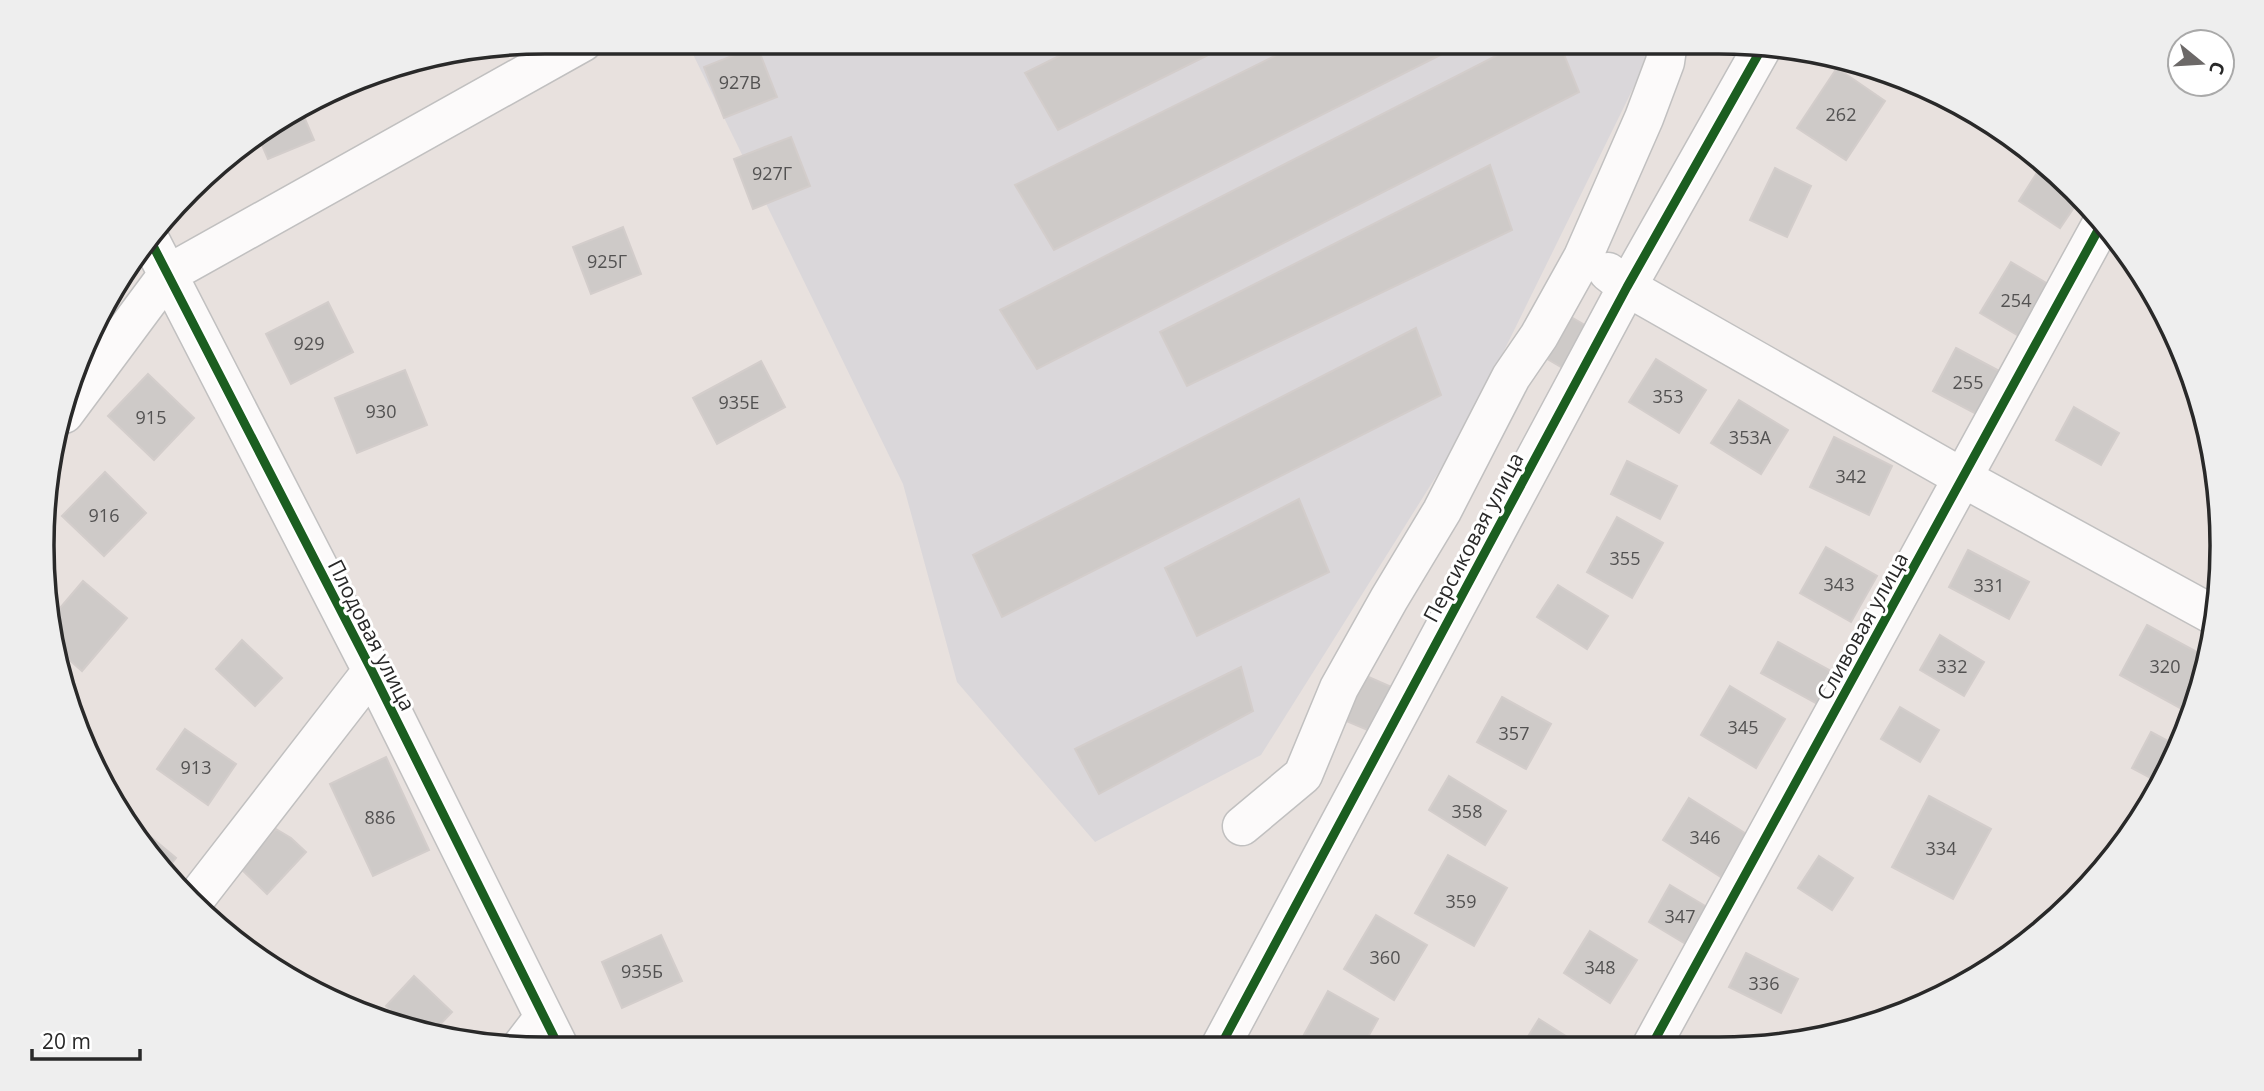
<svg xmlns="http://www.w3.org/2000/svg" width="2264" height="1091" viewBox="0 0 2264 1091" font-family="'Open Sans',sans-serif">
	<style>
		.industrial { fill: #dad7da }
		.building { fill: #cecac8; stroke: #d3cdcb; stroke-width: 2 }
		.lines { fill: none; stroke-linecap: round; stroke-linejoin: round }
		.minor-casing { stroke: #c1c0c0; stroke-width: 41 }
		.minor { stroke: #fcfafa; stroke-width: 38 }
		.cycleway-casing { stroke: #fff; stroke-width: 13 }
		.cycleway { stroke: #1b5e20; stroke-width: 9 }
		.labels { text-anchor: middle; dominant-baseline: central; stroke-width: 6; stroke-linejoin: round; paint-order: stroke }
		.number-label { font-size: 18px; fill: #535252 }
		.street-label { font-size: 21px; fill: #292929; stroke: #fff }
		.rim { fill: none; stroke: #292929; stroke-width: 3.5 }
	</style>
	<rect width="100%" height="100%" fill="#e8e1de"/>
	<path class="industrial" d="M687 42H1643L1648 58 1464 432 1261 755 1095 842 957 682 903 484Z"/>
	<path class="building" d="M1087 42H1234L1058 130 1025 73Z
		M1303 42H1466L1054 250 1015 185Z
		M1523 42H1559L1579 92 1037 369 1000 310Z
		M757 46 777 97 724 118 704 67Z
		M1837 68 1885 101 1846 160 1797 128Z
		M302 112 314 140 268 159 258 136Z
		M791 137 810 186 753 209 734 159Z
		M1490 165 1512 230 1187 386 1160 332Z
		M1775 168 1811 186 1787 237 1750 220Z
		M2040 168 2076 191 2081 197 2060 228 2019 201Z
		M623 227 641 274 591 294 573 247Z
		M2011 262 2053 287 2022 338 1980 313Z
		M328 302 353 352 291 384 266 334Z
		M1554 307 1590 328 1566 370 1530 349Z
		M1416 328 1441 395 1002 617 973 555Z
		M1956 348 2003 373 1980 416 1933 391Z
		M1656 359 1706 390 1679 433 1629 402Z
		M761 361 785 407 717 444 693 398Z
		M405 370 427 425 357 453 335 398Z
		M148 374 194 418 154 460 108 416Z
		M1739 400 1788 430 1761 474 1711 443Z
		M2074 407 2119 433 2101 465 2056 440Z
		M1834 437 1892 466 1869 515 1810 487Z
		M1627 461 1677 486 1660 519 1611 494Z
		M105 472 146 513 104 556 62 516Z
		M1299 499 1329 572 1197 636 1165 568Z
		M1617 517 1663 543 1632 598 1587 572Z
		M1826 547 1877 576 1851 622 1800 593Z
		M1968 550 2029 582 2009 619 1949 587Z
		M83 581 127 618 82 671 58 650 49 621Z
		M1558 585 1608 616 1587 649 1537 617Z
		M2147 625 2208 658 2191 714 2120 675Z
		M1940 635 1984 662 1964 696 1920 670Z
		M242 640 282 678 255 706 216 669Z
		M1778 642 1838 675 1821 706 1761 673Z
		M1241 667 1253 711 1099 794 1075 749Z
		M1364 675 1396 689 1377 734 1344 720Z
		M1730 686 1785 719 1756 768 1701 735Z
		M1502 697 1551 724 1526 769 1477 742Z
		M1900 707 1939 730 1920 762 1881 739Z
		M185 729 236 764 208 805 157 769Z
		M2151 732 2179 747 2158 782 2132 768Z
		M386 757 429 850 373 876 330 784Z
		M1449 776 1506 811 1485 845 1429 810Z
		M1929 796 1991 829 1953 899 1892 867Z
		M1689 798 1748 835 1721 877 1663 840Z
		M122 813 176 858 165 872 146 852Z
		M276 829 291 838 306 852 267 894 240 868Z
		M1448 855 1507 888 1474 946 1415 913Z
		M1819 856 1853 878 1832 910 1798 888Z
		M1670 885 1712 910 1691 947 1649 922Z
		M1376 915 1427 945 1394 1000 1344 969Z
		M1590 931 1637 960 1610 1003 1564 973Z
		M661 935 682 981 622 1008 602 962Z
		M1746 953 1798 979 1781 1013 1729 987Z
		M414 976 452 1012 431 1034 409 1028 386 1006Z
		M1328 991 1378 1019 1363 1046H1308L1300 1042Z
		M1539 1019 1580 1045 1522 1046Z"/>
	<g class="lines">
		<g class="minor-casing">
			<path id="minor" d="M149 238 372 671 560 1049
				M1608 272 1627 287 1963 478 2215 616
				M64 414 168 274 583 42
				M1242 826 1303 775 1339 688 1389 599 1442 511 1511 377 1539 336 1583 257 1644 118 1665 62 1668 42
				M193 902 372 671
				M1652 1045 2102 223
				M521 1047 544 1017
				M1220 1047 1627 287 1763 46"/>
		</g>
		<use href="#minor" class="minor"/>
		<g class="cycleway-casing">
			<path id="cycleway" d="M149 238 372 671 560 1049
				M1652 1045 2102 223
				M1220 1047 1627 287 1763 46"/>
		</g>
		<use href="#cycleway" class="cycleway"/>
	</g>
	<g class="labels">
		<g class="number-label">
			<text x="740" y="82">927В</text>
			<text x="1841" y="114">262</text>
			<text x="772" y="173">927Г</text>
			<text x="607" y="261">925Г</text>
			<text x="2016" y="300">254</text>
			<text x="309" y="343">929</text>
			<text x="1968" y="382">255</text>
			<text x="1668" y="396">353</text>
			<text x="739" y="402">935Е</text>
			<text x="381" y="411">930</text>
			<text x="151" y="417">915</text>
			<text x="1750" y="437">353А</text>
			<text x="1851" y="476">342</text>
			<text x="104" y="515">916</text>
			<text x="1625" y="558">355</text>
			<text x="1839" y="584">343</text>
			<text x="1989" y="585">331</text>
			<text x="1952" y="666">332</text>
			<text x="2165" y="666">320</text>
			<text x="1743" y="727">345</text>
			<text x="1514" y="733">357</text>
			<text x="196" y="767">913</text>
			<text x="1467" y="811">358</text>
			<text x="380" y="817">886</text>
			<text x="1705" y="837">346</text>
			<text x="1941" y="848">334</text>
			<text x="1461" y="901">359</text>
			<text x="1680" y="916">347</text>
			<text x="1385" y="957">360</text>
			<text x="1600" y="967">348</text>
			<text x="642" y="971">935Б</text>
			<text x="1764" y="983">336</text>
		</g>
		<g class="street-label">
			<text transform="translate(1473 537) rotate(-62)">Персиковая улица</text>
			<text transform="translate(1862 626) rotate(-61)">Сливовая улица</text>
			<text transform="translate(372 635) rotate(63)">Плодовая улица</text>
		</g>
	</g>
	<path d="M0 0H2264V1091H0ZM545 54H1719A491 491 0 0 1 2210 545V546A491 491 0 0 1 1719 1037H545A491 491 0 0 1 54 546V545A491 491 0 0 1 545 54Z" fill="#eee" fill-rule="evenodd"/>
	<path class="rim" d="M545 54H1719A491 491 0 0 1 2210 545V546A491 491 0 0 1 1719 1037H545A491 491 0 0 1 54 546V545A491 491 0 0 1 545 54Z"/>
	<g transform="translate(2201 63) rotate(108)"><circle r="33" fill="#ffffff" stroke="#a9a9a9" stroke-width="2"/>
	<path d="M0-5L12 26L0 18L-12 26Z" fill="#6c6968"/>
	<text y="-10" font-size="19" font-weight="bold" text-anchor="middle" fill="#292929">С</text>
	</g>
	<path d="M32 1049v10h108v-10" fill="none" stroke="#292929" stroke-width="3.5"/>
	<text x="42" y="1049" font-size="21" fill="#292929" stroke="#ffffff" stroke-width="5" paint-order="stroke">20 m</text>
</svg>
